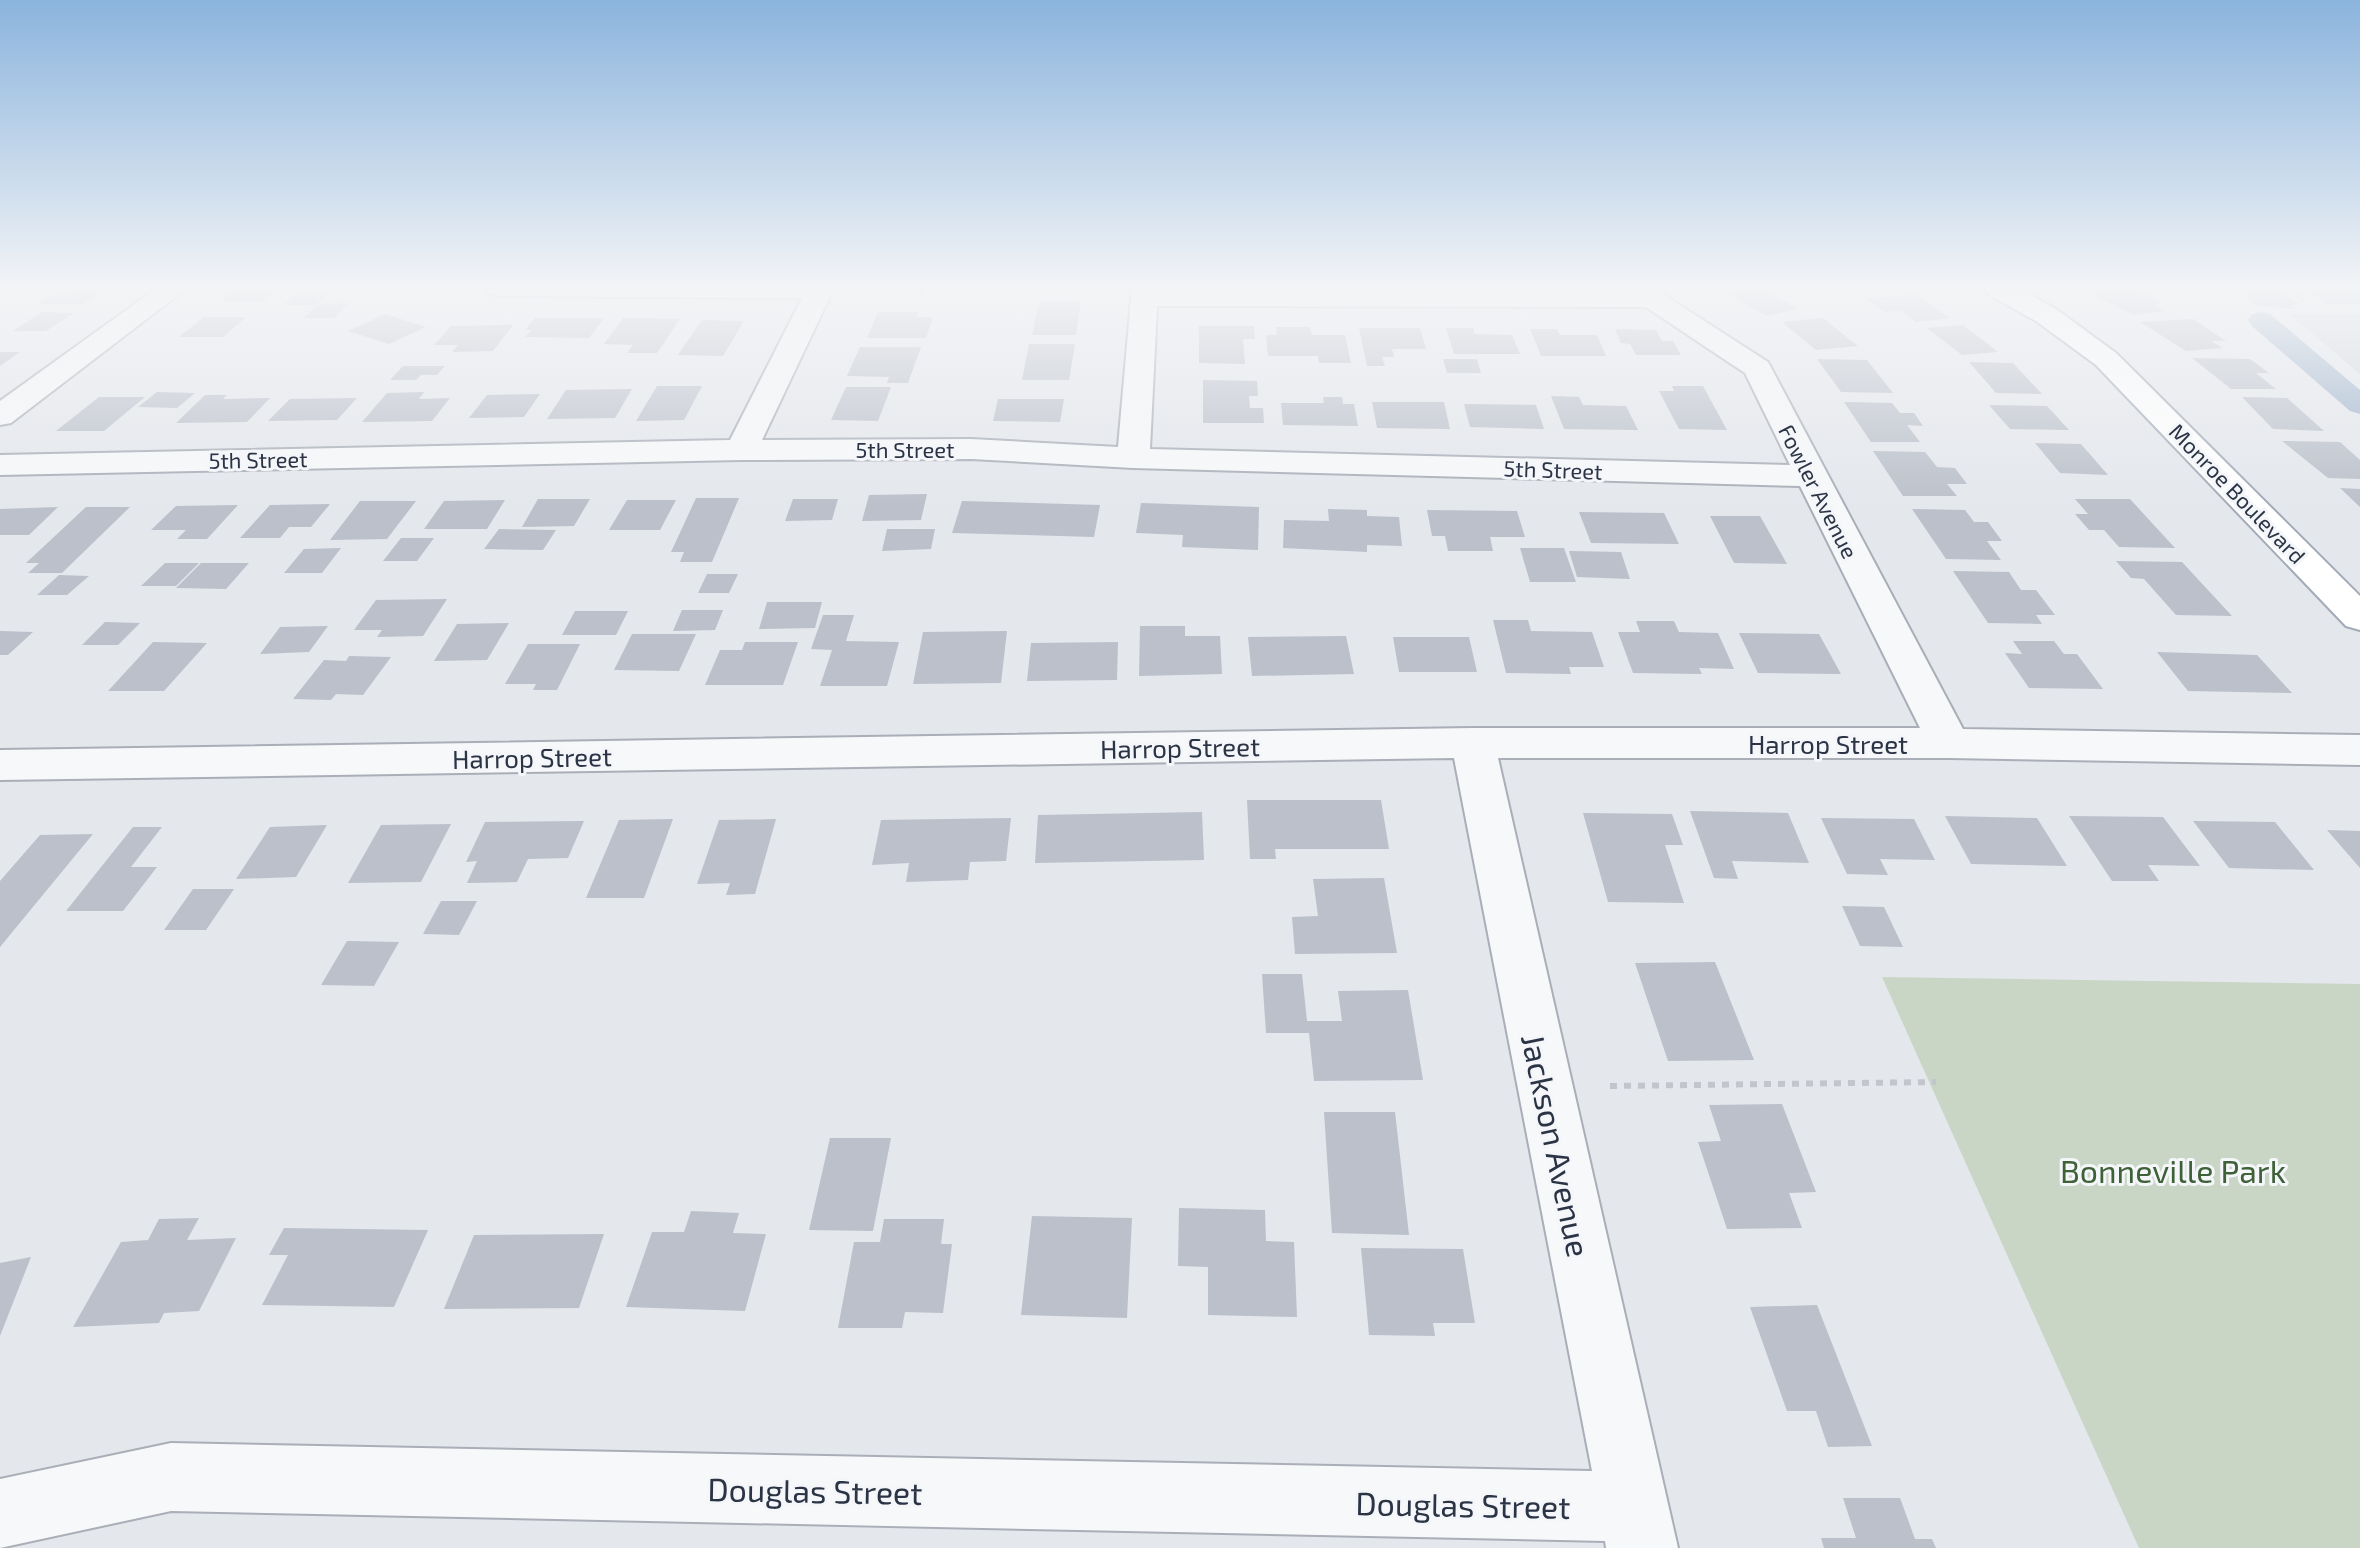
<svg xmlns="http://www.w3.org/2000/svg" width="2360" height="1548" viewBox="0 0 2360 1548" font-family="'Exo 2',sans-serif">
	<style>
		.built { fill: #d2d6de }
		.green { fill: #c9d6c5 }
		.lines { fill: none; stroke-linecap: round; stroke-linejoin: round }
		.canal { fill: #9fb4cc; fill-rule: evenodd }
		.building { fill: #bbc0ca }
		.minor-casing { stroke: #a9aeb7; stroke-width: 4 }
		.major-casing { stroke: #a3abb8; stroke-width: 4 }
		.path-far1 { stroke: #c2c5cb; stroke-width: 3; stroke-dasharray: 4 4; stroke-linecap: butt }
		.path { stroke: #c2c5cb; stroke-width: 6; stroke-dasharray: 7 7; stroke-linecap: butt }
		.minor { fill: #f7f8fa; fill-rule: evenodd }
		.major { fill: #fff; fill-rule: evenodd }
		.labels { text-anchor: middle; dominant-baseline: central; stroke-width: 6; stroke-linejoin: round; paint-order: stroke }
		.far-street-label { font-size: 22px; fill: #2b3445; stroke: #f4f6f9 }
		.street-label { font-size: 26px; fill: #2b3445; stroke: #f4f6f9 }
		.near-street-label { font-size: 32px; fill: #2b3445; stroke: #f4f6f9 }
		.near-park-label { font-size: 32px; fill: #3f6138; stroke: #f4f6f9 }
	</style>
	<rect width="100%" height="100%" fill="#e4e7ec"/>
	<path class="built" d="M2288 313 2360 314V374Z"/>
	<path class="green" d="M1882 977 2360 984V1548H2139Z"/>
	<g class="lines">
		<path class="canal" d="M2261 312 2270 314 2360 390V414L2350 411 2252 326 2248 320 2252 314Z"/>
	</g>
	<path class="building" d="M76 288H107L84 304H39L55 294H68Z
		M238 288H297L289 295H270L262 301H221Z
		M885 288H926L924 295H883Z
		M1740 288H1762L1799 309 1766 316 1723 291Z
		M1843 288H1886L1887 289 1856 296Z
		M2113 288H2134L2163 303 2153 304 2164 311 2133 315 2086 291Z
		M2238 288H2275L2299 305H2292L2296 309 2254 305Z
		M2304 288H2360V304H2327Z
		M295 294H327L316 305H284Z
		M1915 294 1950 318 1916 322 1900 311 1885 312 1866 299Z
		M1039 302H1081L1076 335H1032Z
		M349 303 334 318H303L319 304Z
		M42 312 74 313 46 331H13Z
		M878 312H919L917 317H933L926 338H867Z
		M385 314 426 327 389 344 348 331Z
		M204 317H246L223 337H179Z
		M535 318H604L589 338 525 337 532 330H525Z
		M623 318 680 319 657 353H627L633 345 604 344Z
		M1823 318 1858 346 1816 350 1782 322Z
		M2193 319 2226 341H2211L2223 348 2186 351 2140 322Z
		M702 320 744 321 723 356 678 355Z
		M513 325 493 351 452 352 458 345H434L451 326Z
		M1963 325 1998 352 1962 355 1927 328Z
		M1199 326H1254L1255 339H1243L1245 364 1199 363Z
		M1276 327H1310L1312 335H1345L1351 363H1319L1318 356H1268L1266 335H1277Z
		M1359 328H1420L1426 349H1392L1394 357H1382L1385 366H1367Z
		M1446 328H1473L1475 334 1512 335 1520 354H1454Z
		M1530 329H1557L1560 335H1597L1606 356H1541Z
		M1615 329 1656 330 1662 341H1673L1681 355H1636L1630 344 1621 343Z
		M1029 344H1075L1069 380H1022Z
		M860 347H921L908 383H887L889 377 847 376Z
		M0 352H20L0 366Z
		M2192 358 2250 359 2269 373H2256L2276 389H2231Z
		M1443 359H1477L1481 373H1447Z
		M1817 359 1867 360 1893 393 1841 392Z
		M1969 362 2013 363 2042 394 1996 393Z
		M403 366H445L437 375H421L416 380H390Z
		M1203 380 1257 381 1258 396H1249L1250 408H1263L1264 423H1203Z
		M657 386H702L684 420 636 421Z
		M1672 386H1703L1727 430 1679 429 1659 391H1674Z
		M846 387H891L878 421 831 420Z
		M632 389 615 418 547 419 566 390Z
		M157 392 195 393 177 408 138 407Z
		M424 392 419 399 450 398 432 421 362 422 387 393Z
		M540 394 524 417 469 418 487 395Z
		M205 395H227L223 399 270 398 247 422 176 423Z
		M1551 396 1579 397 1583 405 1626 406 1638 430 1564 429Z
		M99 397H145L104 431H56Z
		M1323 397H1342L1343 404H1354L1358 426 1283 425 1281 403H1324Z
		M2242 397 2287 398 2324 431 2273 429Z
		M357 398 337 420 268 421 290 399Z
		M998 399H1064L1060 422 993 421Z
		M1372 402H1444L1450 429 1377 428Z
		M1844 402 1892 403 1900 413H1914L1923 426 1907 425 1920 442H1871Z
		M1464 404 1536 405 1544 429 1470 427Z
		M1989 405 2047 406 2069 430 2010 429Z
		M2282 441 2340 442 2360 460V479L2328 478Z
		M2035 443 2081 444 2108 475 2060 473Z
		M1873 451 1925 452 1937 467 1955 468 1967 484H1947L1957 496H1903Z
		M2340 488 2360 489V507Z
		M927 494 921 520 862 521 869 495Z
		M696 498H739L712 562H680L684 552H671Z
		M538 499H590L574 526 522 527Z
		M793 499H838L832 520 785 521Z
		M2075 499H2130L2175 548 2119 547 2104 530H2089L2075 514H2088Z
		M505 500 487 529H424L444 501Z
		M627 500H676L660 530H609Z
		M360 501H416L387 539 330 540Z
		M962 501 1100 505 1094 537 952 533Z
		M1141 503 1259 507 1258 550 1182 547 1183 535 1136 533Z
		M330 504 311 527H289L280 538H240L270 505Z
		M238 505 207 539H177L186 530H151L176 506Z
		M58 507 29 535H0V509Z
		M86 507H130L62 573H28L39 563H26Z
		M1328 509 1367 510V516L1399 517 1402 546 1367 545V552L1283 548 1284 520 1329 521Z
		M1912 509 1965 510 1974 522H1988L2002 541H1987L2001 560 1946 559Z
		M1427 510 1517 511 1525 537H1490L1493 551H1448L1445 536H1432Z
		M1579 512 1664 513 1679 544 1591 543Z
		M1710 516H1760L1787 564 1734 563Z
		M499 529 556 530 543 550 484 549Z
		M887 529H935L931 549 882 551Z
		M401 538H434L417 561H383Z
		M341 548 322 573H284L304 549Z
		M1520 548H1564L1576 582H1530Z
		M1569 551 1621 552 1630 579 1577 577Z
		M2116 561 2182 562 2232 616 2176 615 2144 579 2131 578Z
		M165 563H199L176 586H141Z
		M201 563H249L226 589 176 588Z
		M1953 571 2009 572 2021 590H2036L2055 615H2036L2042 624 1988 623Z
		M707 574H738L729 593H698Z
		M59 575 89 576 67 595H37Z
		M447 599 423 636 377 637 382 630H354L376 600Z
		M767 602H822L815 628 759 629Z
		M682 610H723L715 630 673 631Z
		M575 611H628L616 635H562Z
		M823 615H854L846 641 899 642 887 686H820L832 650 811 649Z
		M1493 620H1528L1531 631 1592 632 1604 667H1569L1571 674 1506 673Z
		M1636 621H1674L1679 632 1718 633 1734 669 1699 668 1702 674 1633 673 1618 632H1640Z
		M105 622 140 623 118 645H82Z
		M509 623 487 660 434 661 457 624Z
		M328 626 309 652 260 654 280 627Z
		M1140 626H1185V636H1220L1222 674 1139 676Z
		M0 631 33 632 8 655H0Z
		M1007 631 1001 683 913 684 923 632Z
		M1739 633 1819 634 1841 674 1758 673Z
		M632 634H696L679 671 614 670Z
		M1346 636 1354 674 1252 676 1248 637Z
		M1393 637H1469L1477 672H1399Z
		M2013 641H2054L2064 654H2077L2103 689 2029 688 2005 653 2022 654Z
		M153 642 207 643 164 691H108Z
		M745 642H798L783 685H705L720 650H742Z
		M1118 642 1117 680 1027 681 1031 643Z
		M528 644H580L557 690H533L536 684H505Z
		M2157 652 2257 655 2292 693 2188 691Z
		M349 656 391 657 363 695 336 694 331 700 293 699 324 660 346 661Z
		M1247 800H1381L1389 849H1275L1276 859H1250Z
		M1690 811 1788 813 1809 863 1732 861 1738 879 1714 878Z
		M1202 812 1204 860 1035 863 1038 815Z
		M1583 813 1672 814 1683 845H1665L1684 903 1608 902Z
		M1945 816 2037 818 2067 866 1971 864Z
		M2069 816 2163 817 2200 866 2148 865 2159 881H2112Z
		M1011 818 1006 861 970 862 968 880 906 882 909 863 872 865 881 820Z
		M1821 818 1914 819 1935 860 1880 859 1888 875 1847 874Z
		M673 819 644 898H586L619 820Z
		M776 819 755 894 726 895 730 883 697 884 719 820Z
		M584 821 568 858 528 859 517 882 467 883 477 861 466 862 485 822Z
		M2193 821 2275 822 2314 870 2229 868Z
		M451 824 421 882 348 883 381 825Z
		M327 825 296 877 236 879 270 827Z
		M133 827H162L131 867H157L123 911H66Z
		M2327 830 2360 831V868Z
		M93 834 0 947V881L40 835Z
		M1384 878 1397 953 1295 954 1292 917 1318 916 1313 879Z
		M193 889H234L206 930H164Z
		M441 901H477L459 935 423 934Z
		M1842 906 1884 907 1903 947 1860 946Z
		M347 941 399 942 374 986 321 985Z
		M1715 962 1754 1060 1668 1061 1635 963Z
		M1262 974H1302L1307 1021H1342L1338 991 1408 990 1423 1080 1314 1081 1309 1033H1266Z
		M1782 1104 1816 1192 1789 1193 1802 1228 1727 1229 1698 1142 1721 1141 1709 1105Z
		M1324 1112H1395L1409 1235 1332 1233Z
		M830 1138H891L873 1231 809 1230Z
		M1179 1208 1265 1210 1266 1241 1294 1242 1297 1317 1208 1315V1267L1178 1266Z
		M691 1211 739 1213 733 1233 766 1234 745 1311 626 1307 652 1232H684Z
		M1032 1216 1132 1218 1127 1318 1021 1315Z
		M199 1218 187 1240 236 1238 199 1311 164 1313 159 1323 73 1327 121 1242 148 1240 159 1219Z
		M884 1219H944L941 1244H952L943 1313 905 1312 902 1328H838L854 1242H880Z
		M284 1228 428 1230 394 1307 262 1305 288 1255H269Z
		M604 1234 579 1308 444 1309 474 1235Z
		M1361 1248 1463 1249 1475 1323H1433L1435 1336 1369 1335Z
		M31 1257 0 1336V1263Z
		M1817 1305 1872 1446 1828 1447 1816 1411H1787L1750 1307Z
		M1843 1498H1900L1915 1539H1932L1936 1548H1824L1821 1538H1856Z"/>
	<g class="lines">
		<g class="minor-casing">
			<path id="minor" d="M157 288H187L11 423 0 425V401Z
				M485 288H834L762 440 971 439 1118 447 1132 288 1623 291 1622 288H1653L1768 362 1963 729 2360 735V765L1949 758H1498L1678 1548H1606L1605 1541 171 1511 0 1548V1479L171 1443 1592 1471 1454 758 0 780V750L1473 728H1920L1800 486 1133 468 971 459 741 460 0 475V455L730 440 802 298 498 296 488 294ZM1157 306 1646 307 1745 373 1790 465 1150 449Z"/>
		</g>
		<g class="major-casing">
			<path id="major" d="M1985 288H2018L2056 309 2116 353 2360 596V630L2346 626 2096 365 2036 321 1988 294Z"/>
		</g>
		<path class="path-far1" d="M2290 288 2308 305"/>
		<path class="path" d="M1610 1086 1936 1082"/>
		<use href="#minor" class="minor"/>
		<use href="#major" class="major"/>
	</g>
	<linearGradient id="sky" x2="0" y2="1"><stop stop-color="#8bb4dd"/><stop offset="0.57" stop-color="#f3f4f6"/><stop offset="1" stop-color="#f3f4f6" stop-opacity="0"/></linearGradient>
	<rect width="2360" height="505" fill="url(#sky)"/>
	<g class="labels">
		<g class="far-street-label">
			<text x="905" y="449">5th Street</text>
			<text transform="translate(258 459) rotate(-1)">5th Street</text>
			<text transform="translate(1553 469) rotate(2)">5th Street</text>
			<text transform="translate(1819 491) rotate(63)">Fowler Avenue</text>
			<text transform="translate(2238 493) rotate(46)">Monroe Boulevard</text>
		</g>
		<g class="street-label">
			<text x="1828" y="743">Harrop Street</text>
			<text transform="translate(1180 747) rotate(-1)">Harrop Street</text>
			<text transform="translate(532 757) rotate(-1)">Harrop Street</text>
		</g>
		<g class="near-street-label">
			<text transform="translate(1557 1145) rotate(78)">Jackson Avenue</text>
			<text transform="translate(815 1490) rotate(1)">Douglas Street</text>
			<text transform="translate(1463 1504) rotate(1)">Douglas Street</text>
		</g>
		<g class="near-park-label">
			<text x="2173" y="1170">Bonneville Park</text>
		</g>
	</g>
</svg>
